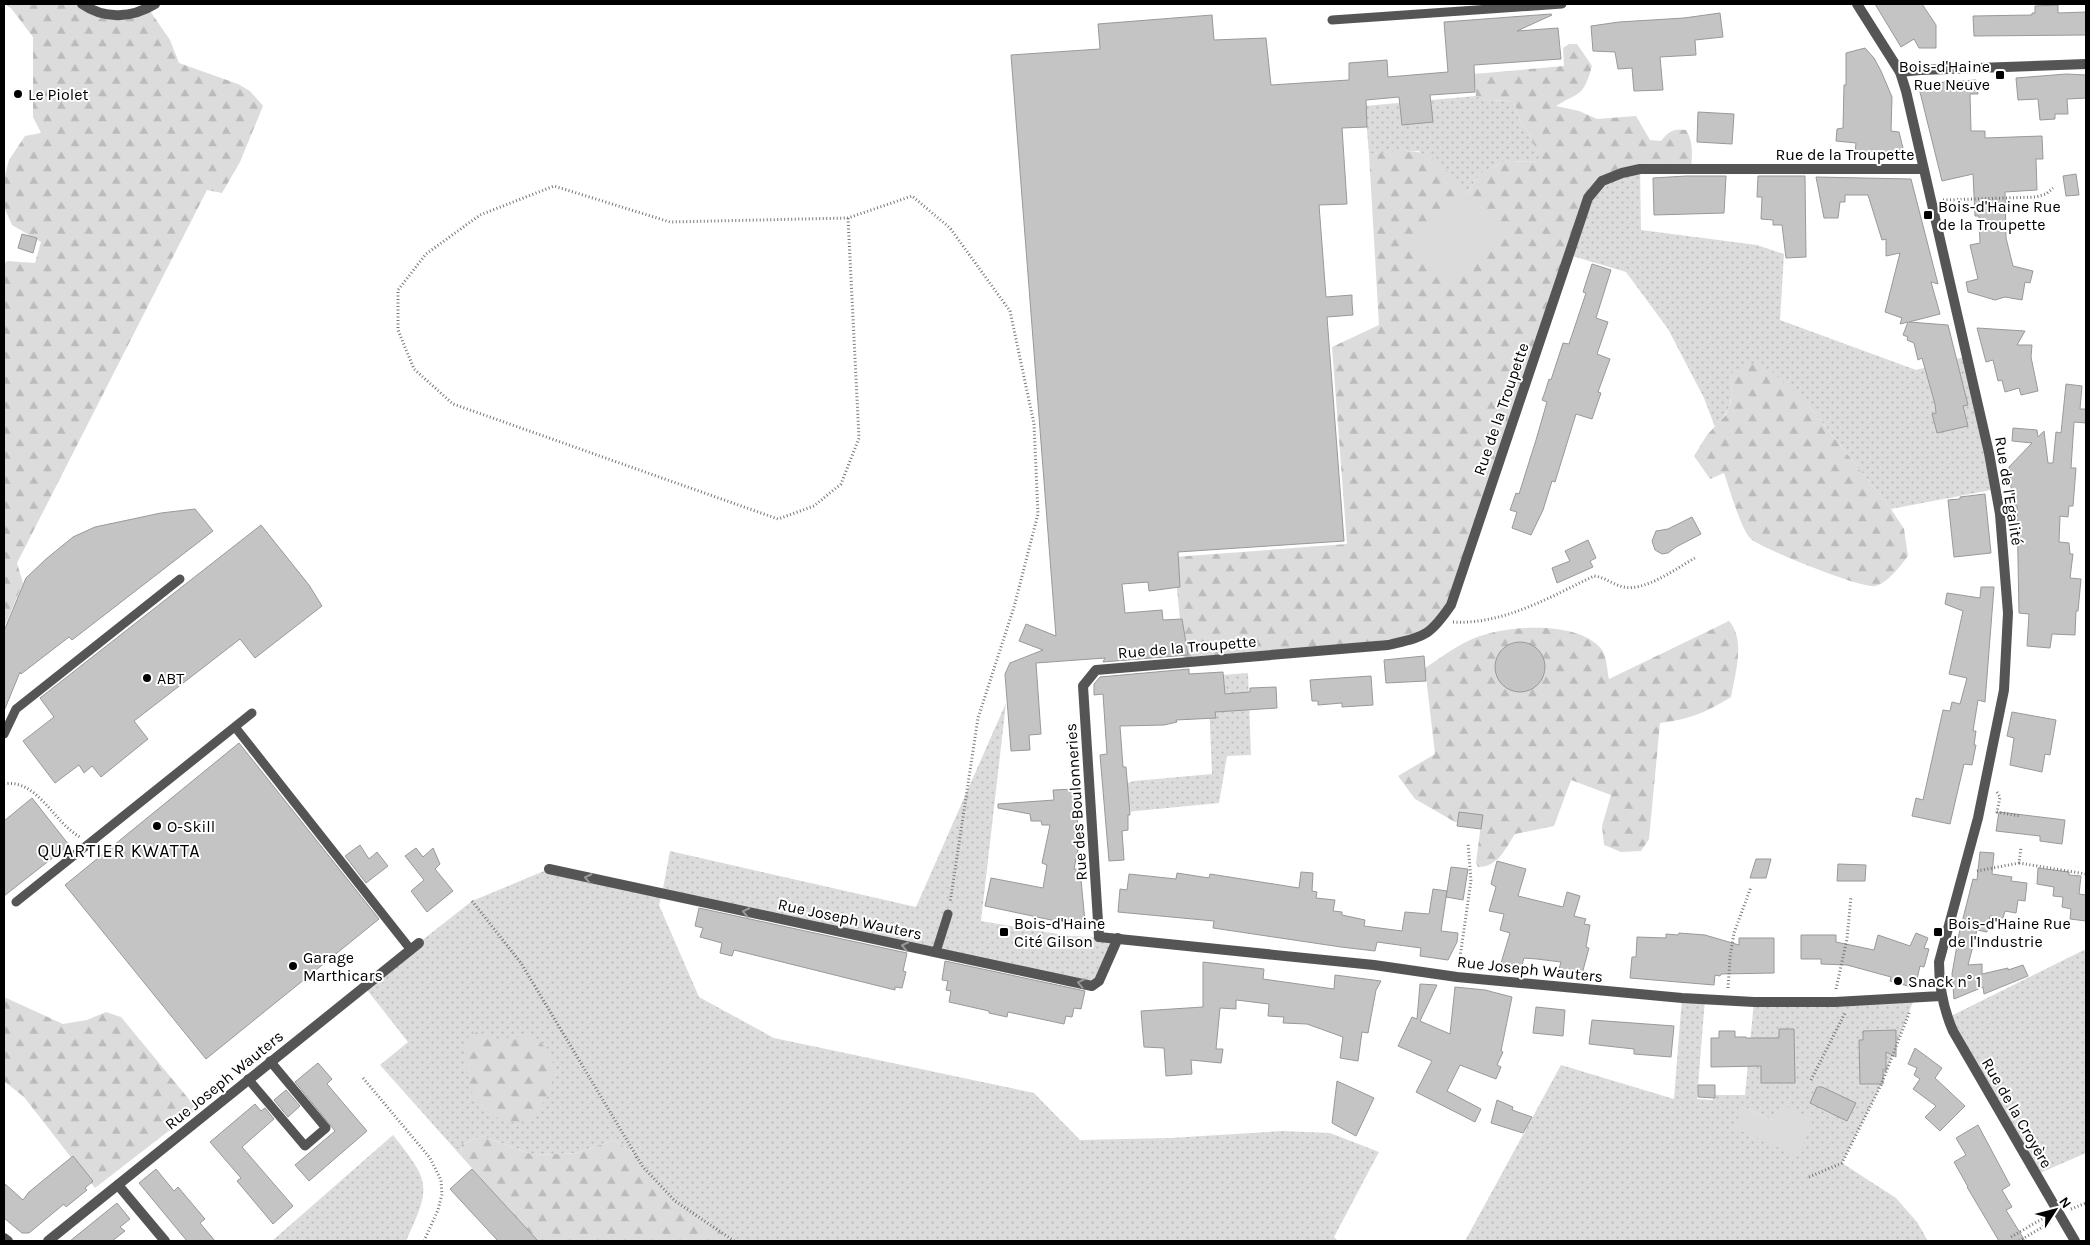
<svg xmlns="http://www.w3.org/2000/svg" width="2090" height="1245" viewBox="0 0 2090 1245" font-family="Karla,sans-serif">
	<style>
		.grass { fill: url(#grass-dots); fill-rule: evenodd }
		.forest { fill: url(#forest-firs) }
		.garden { fill: #dcdcdc }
		.building { fill: #c4c4c4; stroke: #999 }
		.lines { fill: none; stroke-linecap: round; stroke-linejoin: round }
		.path { stroke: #777; stroke-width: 3; stroke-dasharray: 1 2.5; stroke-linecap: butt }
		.service { stroke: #555; stroke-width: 9 }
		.minor { stroke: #555; stroke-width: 10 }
		.tertiary { stroke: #555; stroke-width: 10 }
		.oneway { stroke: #999 }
		.poi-dot { fill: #000; stroke: #fff; stroke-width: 2 }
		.labels { text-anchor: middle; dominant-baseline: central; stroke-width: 4; stroke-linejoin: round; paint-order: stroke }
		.poi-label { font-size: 16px; fill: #000; stroke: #fff; text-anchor: start }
		.street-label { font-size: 16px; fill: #000; stroke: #fff }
		.neighbourhood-label { font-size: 18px; letter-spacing: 1px; fill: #000; stroke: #fff }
	</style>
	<defs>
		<pattern id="grass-dots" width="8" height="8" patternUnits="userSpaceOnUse" patternTransform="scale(1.25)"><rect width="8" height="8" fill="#dcdcdc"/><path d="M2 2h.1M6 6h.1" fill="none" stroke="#bbb" stroke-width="1.8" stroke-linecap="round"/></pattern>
		<pattern id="forest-firs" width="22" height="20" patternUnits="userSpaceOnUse" patternTransform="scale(1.25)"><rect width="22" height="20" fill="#dcdcdc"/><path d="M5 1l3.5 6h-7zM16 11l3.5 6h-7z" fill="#bbb"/></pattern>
	</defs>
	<rect width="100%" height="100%" fill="#fff"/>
	<path class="grass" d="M1476 96 1487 100 1510 101 1515 105 1520 121 1530 135 1542 161 1503 162 1480 174 1466 194 1419 151 1369 154 1365 106Z
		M1640 169 1641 230 1757 245 1784 254 1780 320 1916 370 1968 356 1996 489 1891 509 1809 406 1732 373C1731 399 1734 408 1715 427L1704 398 1668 329 1626 272 1569 255 1588 198 1602 181Z
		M1248 673 1251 755 1227 756 1219 803 1126 812 1124 784 1134 781 1212 774 1208 676Z
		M1006 703 981 921 1070 936 1118 938 1092 986 662 894 659 905 699 997 774 1038 1034 1093 1080 1140 1170 1138 1283 1131 1330 1133 1379 1152 1334 1237 1338 1241H734L675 1201 655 1182 635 1154 614 1140 577 1153 534 1155 482 1136 461 1145 462 1157 380 1065 408 1042 364 986 472 901 549 869 662 894 670 851 916 907Z
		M2086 949V1153L2035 1175 1947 1018Z
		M1682 998 1705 999 1697 1099 1713 1100V1095H1745L1754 1002 1914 999 1881 1085 1842 1163 1896 1198 1917 1222 1928 1241H1465L1561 1065 1674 1099ZM1743 1107 1773 1120 1735 1128Z
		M393 1135C431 1183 431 1186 406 1241H272Z"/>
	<path class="forest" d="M5 4H82L108 15 148 8 170 40 179 63 238 84 250 91 263 106 240 162 222 193 207 190 17 563 23 583 4 628V264L7 261 35 263 41 242 12 225 4 207V179L9 160 25 136 41 133 33 117V37L11 8Z
		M1569 44H1577L1592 66C1583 98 1580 91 1556 106L1579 111 1597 119 1636 116 1650 140 1661 141C1669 131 1674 128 1686 130 1694 143 1692 155 1691 169H1640L1602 181 1588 198 1451 605 1422 636 1184 662 1174 557 1347 544 1332 347 1379 325 1369 154C1385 153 1401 150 1417 152 1433 153 1458 180 1466 194L1480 174 1503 162 1541 161 1530 135 1520 121 1515 105 1510 101 1487 100 1476 96 1474 74 1564 66 1563 48Z
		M1746 363 1760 366 1772 372 1809 406 1891 509 1904 529 1908 556C1901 565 1887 584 1875 586 1862 589 1763 549 1751 539 1741 530 1729 487 1724 473L1710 479 1694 456 1707 435 1726 415 1731 401 1732 373Z
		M1729 621C1746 640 1735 674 1731 697 1705 713 1690 719 1660 723L1649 839 1641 851 1621 852 1604 845 1602 826 1611 795 1571 780 1554 826 1515 834C1505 849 1498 867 1478 867L1476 863 1481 824 1455 822 1415 799 1398 776 1435 754 1425 668C1439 659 1453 648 1468 641 1499 625 1579 619 1602 650 1607 657 1607 671 1609 679Z
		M4 997 63 1024 87 1020 106 1012 121 1017 197 1109 95 1188 24 1097 4 1081Z
		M477 1032 493 1039 533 1036C541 1042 550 1051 553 1063 557 1079 543 1112 527 1119 519 1124 509 1122 501 1119 491 1116 483 1111 477 1102 468 1091 464 1052 466 1039Z
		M482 1136 534 1155 577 1153 614 1140 635 1154 655 1182 675 1201 734 1241H537L462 1157 461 1145Z"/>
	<path class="garden" d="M1466 194 1502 232 1445 286 1409 248Z
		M1781 1104 1813 1119 1798 1156 1734 1128 1743 1107 1773 1120Z"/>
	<path class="building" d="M1875 4H1922L1936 25V48H1919L1914 39 1901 47Z
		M2058 5V13L2086 12V35L1974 36 1973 16 2032 15V13H2035V6Z
		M1720 13 1723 37 1695 40 1696 55 1660 57 1663 90 1634 91 1632 68 1618 69 1615 52 1593 51 1591 26 1619 22 1684 18Z
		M1551 14 1552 15 1517 31 1558 28 1561 59 1474 65 1475 92 1430 95 1433 122 1402 125 1399 97 1366 100 1367 127 1342 128 1347 204 1319 205 1326 297 1352 295V302L1353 315 1327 317 1344 541 1178 552 1180 587 1149 591 1148 582 1122 584 1125 613 1162 610 1163 620 1182 619 1188 655 1103 662 1105 658 1036 663 1041 734 1029 735 1030 750 1011 751 1005 674 1010 663 1043 650 1019 641 1026 624 1056 636 1011 55 1100 49 1098 24 1212 15 1214 40 1266 38 1271 85 1349 80V63L1387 60 1388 77 1448 72 1444 22Z
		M1865 48 1874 58 1881 71 1892 97 1891 131 1899 132 1904 152H1855L1856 143 1836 141 1837 129 1843 128 1844 85H1846V53Z
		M2066 74 2086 75V98L2067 99 2068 114H2055V119L2040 120 2038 99 2018 100 2016 78Z
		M1976 80 1978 94H1970L1971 131H1985V138L2042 136 2043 159H2036L2037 190 2005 192 2006 238 2013 266 2033 271 2030 283 2025 282 2022 300 2005 297 1995 300 1968 292 1966 282 1978 279 1970 245 1980 243 1979 216H1975L1973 174 1942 181 1918 84Z
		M1698 112 1734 114 1732 144 1697 142Z
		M2076 174 2079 195 2066 196 2063 176Z
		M1686 176H1726L1724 213 1654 215 1653 178Z
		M1758 176H1805L1806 257 1786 258 1782 225H1773V220L1761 219 1762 197H1757Z
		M1816 177 1911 179 1938 284 1931 282 1940 314 1909 322 1948 325 1968 405 1963 406 1968 426 1937 433 1932 414 1936 413 1935 404 1922 358 1918 360 1914 343 1907 340 1908 337 1903 335 1908 322 1900 324 1902 318 1885 312 1900 253 1886 256V239L1882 240 1868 195H1845V202H1840L1838 218H1824Z
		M22 234 37 238 33 253 18 248Z
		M1592 264 1611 270 1596 318 1608 322 1597 354 1610 359 1598 392 1601 393 1592 419 1576 414 1555 482 1552 481 1543 510 1531 535 1512 528 1517 512 1510 510 1516 493 1519 494 1536 440 1547 402 1542 400 1545 392 1549 379 1551 380 1563 343 1569 344 1586 293 1583 292Z
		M1977 328 2025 331 2017 345H2032L2031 357 2038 391 2021 395 2019 388 2005 392 2002 380 1998 381 1993 360 1986 362Z
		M2066 384 2082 386 2080 409H2086V423L2074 422 2071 468H2076L2073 506H2069L2068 517 2060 516 2059 542 2069 543 2070 554H2073L2070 578 2081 579 2078 611H2076L2075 635 2052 634 2050 648 2027 646 2029 614 2019 613 2017 506H2013L2009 467 2032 443 2012 441 2013 428 2037 430 2038 437 2044 431 2048 463H2053L2056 432 2061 433Z
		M1985 494 1991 553 1954 557 1948 500 1960 499V497Z
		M195 509 213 531 72 640 69 637 21 674 20 672 4 711V631L26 578 46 559 73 537 95 527 161 513Z
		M1692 517 1701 534 1676 547 1668 553 1662 554 1655 550 1652 541 1656 531 1668 529Z
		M261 525 309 585 322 606 255 658 240 639 134 721 148 739 101 777 92 766 84 773 79 765 55 783 23 741 54 717 40 698Z
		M1588 540 1596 558 1590 561 1593 567 1557 583 1552 568 1570 561 1565 551Z
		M1981 587H1994L1985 702 1978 700 1973 731H1976L1974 745H1976L1972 765 1964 764 1950 824 1912 816 1916 798 1923 800 1943 710 1950 711 1952 702 1960 704 1967 678 1949 674 1963 611 1945 604 1947 593 1980 598Z
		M1495 667a25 25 0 1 1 50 0a25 25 0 1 1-50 0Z
		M1424 656 1426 681 1386 683 1384 660Z
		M1189 669V674L1223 672 1225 694 1250 692V688L1276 687 1277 708 1215 712 1216 718 1176 720 1177 722 1164 725 1120 726 1123 767H1126L1130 815H1128V830L1122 831 1124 860 1109 861 1100 755 1107 754 1103 694 1094 695V684L1100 677Z
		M1371 676 1373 705 1342 707V703L1318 705V701H1312L1310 680Z
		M2012 712 2056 720 2050 755 2045 754 2042 772 2010 765 2014 738 2007 736Z
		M239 743 379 919 206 1059 65 885Z
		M1075 789 1079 844 1074 869H1080L1085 922 1056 921 985 906 991 878 1043 888 1047 865 1042 863 1050 825H1042L1041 821H1031L1030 814 998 808V804L1054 800 1053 790Z
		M32 798 69 845 4 896V821Z
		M1459 812 1483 815 1481 829 1457 826Z
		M1999 812 2065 820 2062 844 2040 841V836L1996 831Z
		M360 845 369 859 377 852 388 866 366 883 345 856Z
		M416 848 423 857 433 848 440 864 435 869 453 891 427 912 411 891 424 880 405 856Z
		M1980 852 1994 853 1992 874 2012 877 2011 881 2027 883 2025 901 2018 900 2016 913 2005 911 2003 918 1990 916 1987 932 1977 930 1968 965 1982 964V974L2008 968V970L2023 965 2028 976 1984 994 1983 987 1954 999 1952 974 1959 934 1973 879 1977 880Z
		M1756 859H1771L1766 878H1750Z
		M1497 861 1526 869 1518 896 1563 907 1567 892 1580 896 1574 916 1586 919 1584 924 1590 925 1586 947 1589 948 1582 974 1559 969 1561 962 1537 959 1524 958 1521 968 1501 963 1510 933 1500 930 1504 914 1489 911 1496 887 1491 884Z
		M1838 864 1866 865 1865 881H1837Z
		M1451 867 1468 869 1463 900 1446 897Z
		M2038 868 2069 872V875L2081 876 2079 894 2086 895V921L2070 919 2071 909 2062 907 2063 897 2053 896 2054 887 2037 884Z
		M1301 872 1313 873 1312 891 1317 892 1316 898 1335 900 1333 911 1342 912V915L1365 920 1364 926 1402 931 1405 912 1429 914 1433 889 1447 891 1441 931 1458 933 1457 942 1448 960 1420 956 1421 948 1377 942 1375 951 1341 947 1213 928 1214 921 1118 912 1120 889 1127 890 1129 874 1176 879 1177 873 1209 878 1210 874 1299 888Z
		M699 908 907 953 903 971 906 972 902 988 895 987V990L734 950 732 956 720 953 722 943 700 937 703 928 695 926Z
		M1679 933 1705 935 1739 945V938H1774V973L1721 974 1720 976 1715 975 1714 985 1630 978 1632 957H1636L1637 937 1666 938V934L1678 935Z
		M1916 933 1928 938 1924 948 1929 949 1924 967 1920 966 1915 988 1890 981 1891 977 1847 965 1821 964V959H1801V935H1836V942L1874 950 1878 935 1910 946Z
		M945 961 1085 991 1081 1009 1074 1008 1072 1017 1066 1016 1064 1024 1008 1012 1007 1017 989 1013V1011L949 1002 951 991 946 990 948 981 942 980Z
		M1203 962 1264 969 1263 979 1334 989 1335 975 1381 981 1376 990 1368 1033 1362 1032 1358 1061 1340 1058 1343 1037 1307 1024 1283 1023 1284 1017 1268 1016 1269 1004 1236 1000V1009L1220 1008 1216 1049H1223L1221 1063 1191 1060 1192 1074 1166 1076 1164 1048 1144 1047 1141 1011 1203 1007Z
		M1420 984 1437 985 1420 1021 1450 1034 1455 987 1485 990 1512 997 1501 1051 1503 1052 1497 1065 1501 1067 1496 1079 1460 1065 1447 1091 1481 1109 1475 1122 1416 1092 1432 1061 1398 1046 1412 1017 1417 1019Z
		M1536 1007 1565 1010 1563 1036 1533 1033Z
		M1592 1020 1674 1026 1671 1057 1634 1054V1049L1589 1044Z
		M1779 1029H1794L1795 1083H1761V1066L1711 1067V1038H1719V1031H1735V1037H1746V1038H1779Z
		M1896 1030V1057L1886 1052V1071L1883 1069V1084H1860L1859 1040H1863V1031Z
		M1915 1048 1942 1068 1935 1078 1965 1106 1940 1131 1925 1117 1936 1106 1913 1089 1920 1079 1914 1075 1917 1068 1908 1064Z
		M318 1063 332 1079 327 1084 367 1131 309 1181 295 1165 335 1131 295 1082Z
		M1337 1081 1374 1098 1356 1136 1332 1123Z
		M1698 1085H1715V1098L1698 1097Z
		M1817 1087H1822L1856 1103 1847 1121 1810 1103Z
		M286 1090 300 1106 288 1117 274 1100Z
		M1497 1100 1513 1107 1512 1110 1532 1117 1523 1133 1491 1123Z
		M255 1104 261 1111 265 1108 274 1119 242 1147 293 1206 273 1224 237 1181 241 1178 210 1142Z
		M1978 1125 2010 1185 2002 1190 2012 1207 2006 1210 2025 1241H1999L1967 1187H1968L1954 1162 1966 1155 1956 1138Z
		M73 1156 93 1181 85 1188 87 1190 66 1207 64 1204 29 1233H22L4 1218V1183L23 1200 29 1192Z
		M156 1169 174 1191 178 1187 205 1219 200 1223 215 1241H187L139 1183Z
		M472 1169 515 1216 538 1241H498L450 1189Z
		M117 1203 130 1219 120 1227 125 1231 112 1241H70Z"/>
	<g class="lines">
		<path class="path" d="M1943 200 2036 197 2046 194 2053 188
			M848 218 859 438 841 484 814 506 778 519 453 404 414 369 398 330V290L426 254 480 215 554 186 670 222 848 218 912 196 950 228 1010 311 1034 424 1038 514 1014 607 978 718 950 903
			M1453 622C1503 625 1550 597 1594 576 1605 577 1613 585 1624 587 1644 592 1677 568 1695 558
			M4 784C37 778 54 823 80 837
			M1997 792 2000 797 1997 812 2020 816
			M2019 863 2086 874
			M1977 871 2019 863 2021 847
			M472 901 521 963 643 1167 675 1201 734 1241
			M1459 964 1471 881 1468 843
			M1728 988 1730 957 1734 933 1751 887
			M1836 989 1847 939 1851 896
			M363 1078 430 1158 441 1180 442 1194 438 1210 424 1241
			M1811 1080 1845 1013
			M1809 1177 1842 1163 1881 1085 1910 1011
			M2071 1209 2086 1203
			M2011 1237 2047 1216
			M2019 1241 2051 1222"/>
		<path class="service" d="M1332 20 1562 4
			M235 727 411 950
			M4 734 16 709 180 579
			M16 902 252 713
			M936 952 948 914
			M248 1079 305 1146 326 1128 270 1061"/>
		<path class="minor" d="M1900 72 1920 70 2086 64
			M549 869 1092 986 1099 981 1118 938
			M1099 937 1083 686 1096 670 1388 645C1425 636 1429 637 1451 605L1588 198 1602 181 1622 173 1640 169H1923
			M118 1185 165 1241"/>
		<path class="tertiary" d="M82 4C105 20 132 18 155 4
			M1857 4 1900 72 1906 91 1989 453 2000 514 2008 613 2004 690 1978 818 1939 962C1939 987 1943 1008 1953 1031L2075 1241
			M1099 937 1374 965 1457 977 1682 998 1754 1002H1835L1941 996
			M4 1238 8 1241
			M48 1241 419 943"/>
	</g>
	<defs><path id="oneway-chevron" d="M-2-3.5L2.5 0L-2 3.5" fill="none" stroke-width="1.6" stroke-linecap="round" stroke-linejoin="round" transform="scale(1.25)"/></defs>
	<g class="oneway">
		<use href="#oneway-chevron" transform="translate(588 878) rotate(-168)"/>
		<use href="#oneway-chevron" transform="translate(746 912) rotate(-168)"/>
		<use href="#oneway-chevron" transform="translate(905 946) rotate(-168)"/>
		<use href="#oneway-chevron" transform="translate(1081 983) rotate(-168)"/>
	</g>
	<g class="poi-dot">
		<rect x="1995" y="70" width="10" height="10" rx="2.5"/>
		<circle cx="18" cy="94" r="5"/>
		<rect x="1923" y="210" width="10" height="10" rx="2.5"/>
		<circle cx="147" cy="678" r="5"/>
		<circle cx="157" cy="826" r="5"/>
		<rect x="999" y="927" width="10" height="10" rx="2.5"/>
		<rect x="1933" y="927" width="10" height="10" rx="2.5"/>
		<circle cx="293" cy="966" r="5"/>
		<circle cx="1898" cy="981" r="5"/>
	</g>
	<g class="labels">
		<g class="poi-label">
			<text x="1990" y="66" text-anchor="end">Bois-d'Haine<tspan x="1990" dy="18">Rue Neuve</tspan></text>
			<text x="28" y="94">Le Piolet</text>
			<text x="1938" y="206">Bois-d'Haine Rue<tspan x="1938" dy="18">de la Troupette</tspan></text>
			<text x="157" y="678">ABT</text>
			<text x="167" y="826">O-Skill</text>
			<text x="1014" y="923">Bois-d'Haine<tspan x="1014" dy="18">Cité Gilson</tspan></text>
			<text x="1948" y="923">Bois-d'Haine Rue<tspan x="1948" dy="18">de l'Industrie</tspan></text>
			<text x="303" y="957">Garage<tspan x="303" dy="18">Marthicars</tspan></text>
			<text x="1908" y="981">Snack n° 1</text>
		</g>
		<g class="street-label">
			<text x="1845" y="154">Rue de la Troupette</text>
			<text transform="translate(1501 409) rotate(-71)">Rue de la Troupette</text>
			<text transform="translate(2009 491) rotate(81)">Rue de l'Egalité</text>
			<text transform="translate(1187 647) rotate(-5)">Rue de la Troupette</text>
			<text transform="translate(1076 802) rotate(-94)">Rue des Boulonneries</text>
			<text transform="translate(850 919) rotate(12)">Rue Joseph Wauters</text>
			<text transform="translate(1530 969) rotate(6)">Rue Joseph Wauters</text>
			<text transform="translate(224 1080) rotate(-39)">Rue Joseph Wauters</text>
			<text transform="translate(2017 1113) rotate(60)">Rue de la Croyère</text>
		</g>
		<g class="neighbourhood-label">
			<text x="119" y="851">QUARTIER KWATTA</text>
		</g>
	</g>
	<rect width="2090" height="1245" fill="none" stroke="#000000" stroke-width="10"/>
	<g transform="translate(2055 1210) rotate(54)" stroke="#ffffff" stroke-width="4" paint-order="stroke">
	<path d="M0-4L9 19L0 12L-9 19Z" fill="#000000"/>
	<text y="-8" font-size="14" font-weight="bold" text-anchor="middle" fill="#000000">N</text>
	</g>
</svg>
